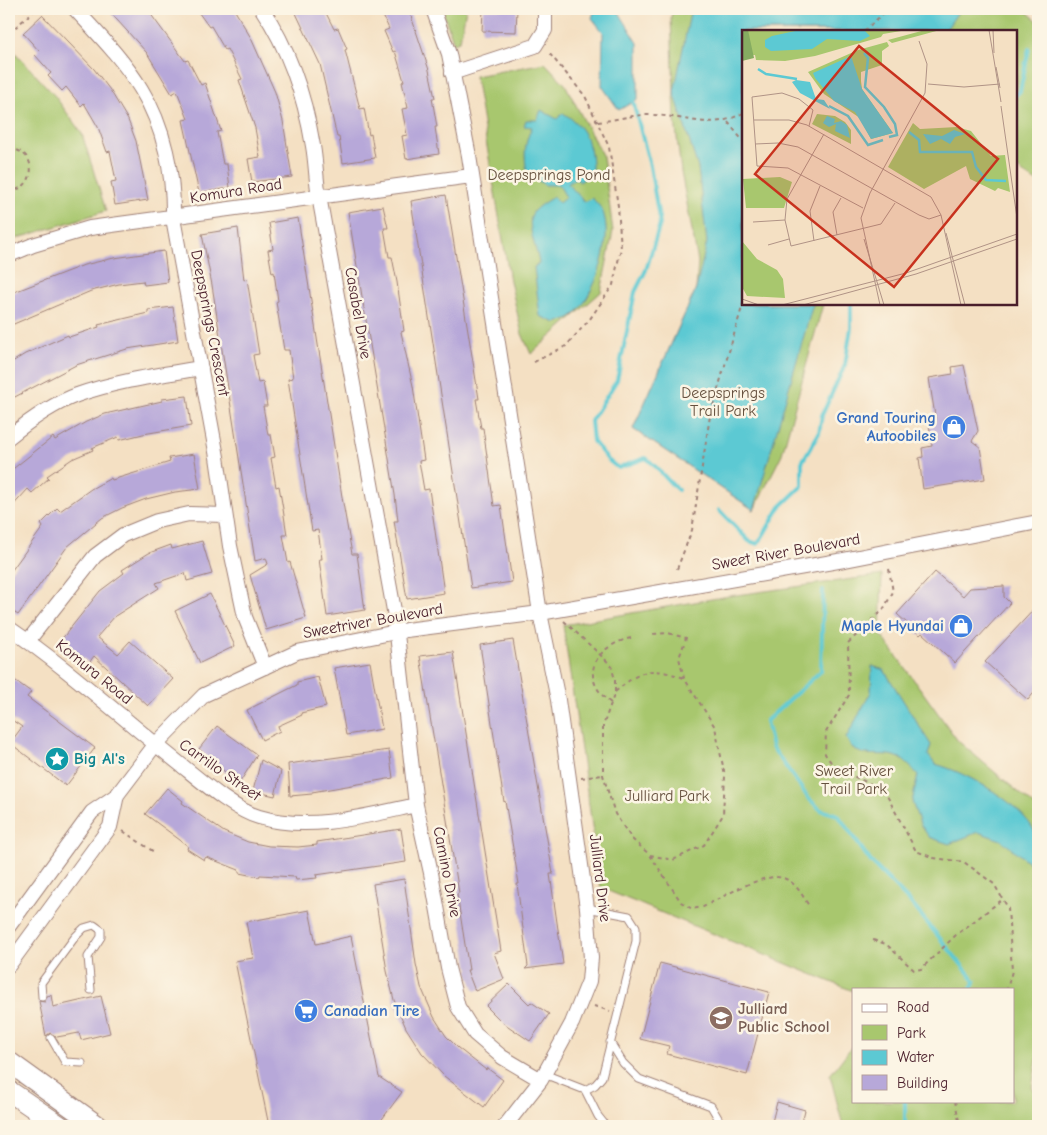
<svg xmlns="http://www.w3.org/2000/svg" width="1047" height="1135" viewBox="0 0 1047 1135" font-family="'Comic Neue',sans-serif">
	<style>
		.green { fill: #a8c76e; stroke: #79734c }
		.water { fill: #5cc9d3; stroke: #53747f }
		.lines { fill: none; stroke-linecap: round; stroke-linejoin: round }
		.stream { stroke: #5cc9d3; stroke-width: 4 }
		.building { fill: #b7a8d9 }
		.lane-casing { stroke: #9f8077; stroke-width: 9 }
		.street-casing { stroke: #9f8077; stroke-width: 16 }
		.secondary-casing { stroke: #9f8077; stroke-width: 22 }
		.path { stroke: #9f8077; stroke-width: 2; stroke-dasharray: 4 4; stroke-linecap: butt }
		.lane { stroke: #fff; stroke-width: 7 }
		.street { stroke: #fff; stroke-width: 14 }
		.secondary { stroke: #fff; stroke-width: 20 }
		.labels { text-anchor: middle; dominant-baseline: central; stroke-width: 5; stroke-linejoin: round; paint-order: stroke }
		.park-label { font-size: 16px; fill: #66513f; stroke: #fcf5e5 }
		.street-label { font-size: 16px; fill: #4a1f2b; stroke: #fcf5e5 }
		.shop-label { font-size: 16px; font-weight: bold; fill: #366cbe; stroke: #fcf5e5; text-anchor: end }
		.culture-label { font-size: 16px; font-weight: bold; fill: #0d838f; stroke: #fcf5e5; text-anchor: start }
		.education-label { font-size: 16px; font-weight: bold; fill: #785e54; stroke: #fcf5e5; text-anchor: start }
		.inset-river { fill: none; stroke: #5cc9d3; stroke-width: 2.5 }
		.inset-road { fill: none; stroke: #b09386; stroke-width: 1 }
		.view { fill: #c8321e; fill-opacity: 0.15; stroke: #c8321e; stroke-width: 2.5 }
		.inset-edge { fill: none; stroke: #4a1f2b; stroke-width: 2.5 }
	</style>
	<rect width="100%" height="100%" fill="#fcf5e5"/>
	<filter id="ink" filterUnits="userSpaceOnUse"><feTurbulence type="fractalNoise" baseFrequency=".02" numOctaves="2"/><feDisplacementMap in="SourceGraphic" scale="10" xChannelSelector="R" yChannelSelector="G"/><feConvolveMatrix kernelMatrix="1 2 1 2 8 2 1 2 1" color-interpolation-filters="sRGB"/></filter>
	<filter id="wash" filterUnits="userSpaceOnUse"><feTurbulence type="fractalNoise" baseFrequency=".0096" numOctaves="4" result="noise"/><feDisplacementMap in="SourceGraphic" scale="20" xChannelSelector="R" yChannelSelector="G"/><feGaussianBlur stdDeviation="1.12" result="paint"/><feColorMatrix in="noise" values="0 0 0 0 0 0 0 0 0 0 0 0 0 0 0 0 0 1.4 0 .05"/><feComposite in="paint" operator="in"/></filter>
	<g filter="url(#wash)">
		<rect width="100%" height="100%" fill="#f4e0c3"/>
		<path class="green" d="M442 9H466L460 40 454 44Z
			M673 9H1023L1038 21V183L1016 168V31H743V304H823L782 454 754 510 633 429 696 289 698 262 681 172 675 120 671 17Z
			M9 46 55 96 82 134 106 211 9 241Z
			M545 63 565 84 603 157 613 231 601 292 531 354 522 334 510 281 475 76Z
			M882 575 880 633 958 741 1036 807 1038 811V1055L1032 1087 1038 1095V1126H843L830 1075 853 1045V1101H1013V989H853V991L601 888 563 625 729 596Z"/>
		<path class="water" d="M595 9H617L638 43V99L619 110 602 86 603 32 592 18Z
			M691 9H960L945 31H743V304H813L754 510 633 429 696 289 707 242 698 168 674 92Z
			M541 110 557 119 563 113C585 126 593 147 592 172L580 182 575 178 568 184 585 202 592 198C595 201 600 206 602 210 615 237 595 296 574 315 569 319 561 321 556 323L540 316 534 267 539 264C538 250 524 223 534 211 538 206 547 201 553 197L559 203 566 197 559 185H545L527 173C524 155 524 144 532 127L524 126 526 120H537Z
			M872 666 884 670 931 745 928 755 935 764C966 772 1026 805 1037 837 1041 846 1038 859 1038 868L1037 869 1001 840 978 832 949 844 929 837 920 824 912 802 918 775C913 769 906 762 900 758 880 749 858 764 846 738L871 692Z"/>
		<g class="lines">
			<path class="stream" d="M1016 95 1020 91 1029 49
				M632 97 650 166 660 224 646 270 635 292 617 380 591 421 593 441 608 460 618 468 646 458C658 467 666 480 678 490
				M719 510 749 541 758 544 780 507 802 486V462L819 433 822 415 845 365 851 328V304
				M823 590 821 671 766 721 772 747 809 799 821 810 838 815 871 862 911 903 975 981 971 989
				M905 1126V1101"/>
		</g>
		<g id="blocks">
			<path class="building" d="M107 9H147L185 61 188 60 201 85 205 83 221 131 217 132 223 164H227L230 188 199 193 183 120 188 119 177 91 172 94 147 53Z
				M196 9H234L251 38 275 92 283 121 292 177 252 182 248 159 260 157 255 128 239 80 242 79 227 49 225 50 211 26 209 27Z
				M294 9H324L334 29 338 28 347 49 345 50 360 109 364 108 369 135 371 134 375 158 343 163 339 137H337L320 64Z
				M380 9H408L411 16 429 70 435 98H432L437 127H435L439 154 406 159 402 136 407 135 402 109 408 108 402 82 404 81 395 51 393 52 384 31 389 29Z
				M483 9H517L516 32 482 31Z
				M42 15 94 69 110 90 128 120 136 141 148 200 115 205 111 182 116 181 110 151 107 152 98 127 84 103 81 106 66 87 62 91 48 76 51 73 35 55 39 51 23 33Z
				M446 195 479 399H476L481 428H483L494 506 501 505 512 582 471 588 411 201Z
				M383 206 388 228H384L389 257H392L397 282 404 331 401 332 413 386 424 460 419 461 424 490 429 489 444 593 407 599 394 521H398L395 495 348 212Z
				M298 218 343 503 352 554H357L365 610 327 616 319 559H322L318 530 312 531 288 379 293 378 289 350H284L276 302 278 301 274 272 272 273 268 250 273 249 269 223Z
				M238 228 244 280 247 279 259 354 253 355 258 383 263 382 267 406H263L268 435H271L275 457 271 458 276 487 279 486 283 509 287 535H283L288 563 290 562 306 618 266 630 250 575 268 564 266 558 255 561 212 285 202 234Z
				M164 251 168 282 144 285 143 281 119 284 91 291 9 326V294L84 265 114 258Z
				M173 307 178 341 127 349 76 365 9 400V364L25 354 68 335 69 337 99 327 98 325 148 313V310Z
				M964 365 978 431 972 441 980 447 985 479 923 489 919 458 923 457 922 448 932 446 929 423 936 422 929 378 953 374 952 367Z
				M187 396 191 426 143 434 119 440 118 437 92 448 93 450 72 459 47 476 49 478 32 493 28 489 9 510V472L53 437 55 440 86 422 105 414 162 401V399Z
				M194 454 200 489 175 492 146 499 122 508 102 518 67 547 18 615 9 609V574L43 527 41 524 57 508 60 511 91 489 111 478 112 480 170 462 169 458Z
				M202 541 212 574 187 581 185 573 156 583 159 588 115 616 97 637 118 654 130 641 173 679 148 706 94 656 89 663 61 640 100 591 124 573 122 570 149 553 171 545 172 549Z
				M935 572 963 596 970 588 1004 586V597L1010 603 955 663 922 633 920 635 897 614Z
				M210 594 235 646 200 663 175 611Z
				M1038 605V688L1028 700 985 662Z
				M513 640 553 874H550L563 964 525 969 528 966 517 884H519L505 801 504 802 480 645Z
				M453 652 501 951 494 953 504 979 475 991 467 970H469L457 894 459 893 420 656Z
				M370 662 382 729 346 735 334 668Z
				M9 676 31 692 27 697 95 748 66 786 10 743 22 727 9 718Z
				M318 677 326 707 301 713 302 715 278 726 280 731 262 740 247 710 297 685V682Z
				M217 726 257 755 240 782 221 769 199 749Z
				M389 750 393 778 312 792V794L290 796 288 764Z
				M261 760 281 771 275 796 253 791Z
				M167 788 183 801 182 803 224 832 248 842 269 846 298 847 317 845V842L401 829 406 862 316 875 317 878 296 880 295 877 260 875 259 877 239 873V870L206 857 204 860 187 849 188 846 145 814Z
				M404 879 416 964 421 987 434 1017 446 1036 458 1048 486 1070 487 1068 503 1080 484 1107 444 1076 422 1053 406 1028 394 1000 387 971 373 884Z
				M309 910 316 944 351 936 379 1077 402 1092 377 1126H269L235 961 253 958 246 922Z
				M660 963 769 992 747 1075 667 1054 669 1046 640 1039Z
				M509 984 529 1004 531 1002 549 1014 530 1041 502 1022 486 1006Z
				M51 995 53 1007 101 996 110 1033 81 1040 79 1033 57 1037 50 1033 46 1036 39 1001 45 1002 47 996Z
				M777 1102 805 1110 801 1126H771Z"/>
		</g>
	</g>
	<g filter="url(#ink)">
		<use href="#blocks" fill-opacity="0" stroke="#9f8077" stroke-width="1"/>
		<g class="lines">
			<g class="lane-casing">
				<path id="lane" d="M42 997 41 983 75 937 84 928 94 925 101 930V937L88 957 91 990
					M51 1038 65 1062 82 1063
					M610 1042 623 1063 639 1079 711 1106 718 1118 716 1126
					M544 1074 585 1090 595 1085 602 1077 636 941V927L629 916 587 908
					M585 1090 598 1116 606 1126"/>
			</g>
			<g class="street-casing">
				<path id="street" d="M75 9C98 34 123 59 141 89 164 126 174 175 173 218L217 457 230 546 245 617 265 667
					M262 9C289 49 305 98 313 146 316 163 316 180 319 196L395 616 416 805 431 873 448 968 458 1007 475 1034 502 1057 541 1080
					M433 9 449 54 469 156 540 613 558 700 587 908 591 958 589 981 572 1023 541 1080 505 1126
					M452 73 535 46 545 30V9
					M9 255 33 245 90 228 471 176
					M9 437C29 421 52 404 77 395 116 381 160 375 201 368
					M9 628C69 669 123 719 180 764 200 780 234 810 259 817 309 832 366 816 416 805
					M28 641 95 556 123 535 157 521 189 514 225 515
					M9 926 92 812 117 795 155 745 204 695 297 652 406 630 540 613 844 560 1038 522
					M9 965 110 827 117 795"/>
			</g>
			<g class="secondary-casing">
				<path id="secondary" d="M9 1062 98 1126
					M9 1091 60 1126"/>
			</g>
			<path class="path" d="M864 31 888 9
				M9 33 36 9
				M598 122C615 120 634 114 652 115 686 116 711 131 743 113
				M728 122 743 141
				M9 149C38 149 38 190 9 191
				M534 362 566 346 590 319 613 285 621 248 618 206 609 147 585 96 549 53
				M677 569 692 530 710 416 743 304
				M889 569 893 592 883 610 848 643 849 695 826 732 825 754 835 768 884 790 916 851 934 858 964 862 994 884 1008 908 1012 971 1007 989
				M564 621 611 665 615 680V692L603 726V775L615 814 632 839 650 855 673 860 704 845 723 815 725 776 715 727 684 678 679 658 686 638 668 633 651 634
				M615 692C642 669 650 666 684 678
				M611 703C577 677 595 646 631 638
				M581 778 603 775
				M123 831 154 852
				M650 855 681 902 692 909 703 907C721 898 763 872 783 878 796 882 802 895 809 906
				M873 940 886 944 914 970 921 969 956 935 1003 899
				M594 1006 610 1011
				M955 1101 960 1126"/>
			<use href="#lane" class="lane"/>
			<use href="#street" class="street"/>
			<use href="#secondary" class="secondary"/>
		</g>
	</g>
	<defs>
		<g id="shop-disc" transform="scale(1.25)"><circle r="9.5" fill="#3f7fe0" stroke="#fcf5e5"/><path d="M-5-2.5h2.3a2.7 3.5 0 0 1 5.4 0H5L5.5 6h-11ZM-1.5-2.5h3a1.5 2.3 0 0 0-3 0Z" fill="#fff"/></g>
		<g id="sight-disc" transform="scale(1.25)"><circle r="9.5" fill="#0f9aa8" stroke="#fcf5e5"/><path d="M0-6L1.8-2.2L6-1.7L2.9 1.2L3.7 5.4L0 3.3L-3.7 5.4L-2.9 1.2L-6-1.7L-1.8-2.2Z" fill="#fff"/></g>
		<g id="supermarket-disc" transform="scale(1.25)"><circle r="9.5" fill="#3f7fe0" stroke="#fcf5e5"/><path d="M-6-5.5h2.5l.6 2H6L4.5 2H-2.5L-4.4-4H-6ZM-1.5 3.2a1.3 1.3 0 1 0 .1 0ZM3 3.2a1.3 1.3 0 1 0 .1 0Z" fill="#fff"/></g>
		<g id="school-disc" transform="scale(1.25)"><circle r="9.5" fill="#8d6e63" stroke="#fcf5e5"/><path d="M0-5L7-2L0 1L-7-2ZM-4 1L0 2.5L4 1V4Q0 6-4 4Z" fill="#fff"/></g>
	</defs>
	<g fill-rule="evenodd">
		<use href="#shop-disc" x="954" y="427"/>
		<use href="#shop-disc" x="961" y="626"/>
		<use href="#sight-disc" x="57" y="759"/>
		<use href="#supermarket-disc" x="306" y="1011"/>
		<use href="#school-disc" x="721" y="1018"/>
	</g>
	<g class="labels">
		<g class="park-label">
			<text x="549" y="175">Deepsprings Pond</text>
			<text x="723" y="393">Deepsprings<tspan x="723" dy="18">Trail Park</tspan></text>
			<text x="854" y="771">Sweet River<tspan x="854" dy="18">Trail Park</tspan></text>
			<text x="667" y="796">Julliard Park</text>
		</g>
		<g class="street-label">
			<text transform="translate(236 191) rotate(-9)">Komura Road</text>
			<text transform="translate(358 313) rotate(80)">Casabel Drive</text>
			<text transform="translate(210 323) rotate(79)">Deepsprings Crescent</text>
			<text transform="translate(786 552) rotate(-10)">Sweet River Boulevard</text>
			<text transform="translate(373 621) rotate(-10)">Sweetriver Boulevard</text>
			<text transform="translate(94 672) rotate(39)">Komura Road</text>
			<text transform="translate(220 770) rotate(35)">Carrillo Street</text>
			<text transform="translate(447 872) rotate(79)">Camino Drive</text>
			<text transform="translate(600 878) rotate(83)">Julliard Drive</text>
		</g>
		<g class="shop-label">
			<text x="936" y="418">Grand Touring<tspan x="936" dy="18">Autoobiles</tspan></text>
			<text x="944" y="626">Maple Hyundai</text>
			<text x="324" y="1011" text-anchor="start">Canadian Tire</text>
		</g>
		<g class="culture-label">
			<text x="74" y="759">Big Al's</text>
		</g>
		<g class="education-label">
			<text x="738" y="1009">Julliard<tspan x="738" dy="18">Public School</tspan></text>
		</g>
	</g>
	<g transform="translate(742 30)">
		<rect width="275" height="275" fill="#f4e0c3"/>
		<path d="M0 0H165L141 4 139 7 73 26 43 31 14 30 13 25 0 26ZM183 0H198L150 13 146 10ZM145 12 147 16 140 21V35L119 42V51L120 59 151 103 129 109 118 88 82 64 66 42 116 20ZM75 84 93 86 103 92 109 100V114L70 94ZM171 93 178 99 215 97 229 101 249 126 263 125 268 162 256 158 253 161 228 149 224 136 182 159 146 137ZM38 147 50 152 42 178H4L1 149ZM0 211 15 229 35 240 41 249 43 268 5 266 0 257Z" fill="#a8c76e"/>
		<path d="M0 0H6L12 28 0 31Z" fill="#86ac61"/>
		<path d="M58 0H122L128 6 118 11 85 9 70 19 29 21 23 17V10L30 6ZM109 26 120 59 151 103 129 109 113 82 92 71 73 48 71 43ZM54 50 68 52 74 69 82 70 88 79 58 63 50 52ZM85 86 93 89 92 93 99 91 105 95 108 108 93 101 94 94 87 97 81 93ZM212 100 223 104 213 107 208 114 199 109 188 114 181 104 200 106Z" fill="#5cc9d3"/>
		<path class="inset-river" d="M122 23 126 28 123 57 142 77 153 94 155 105 147 107M16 39 24 44 55 49M87 76 106 86 126 115 141 110M167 102 177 110 178 122H230L234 137 244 150 264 151"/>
		<path class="inset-road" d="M247 0 259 72M251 0 252 23M254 37 258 58M186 54 222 57 258 54M259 76 275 188M12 90H47L65 95 189 167 199 185 219 275M67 96 71 80 57 69 40 63 10 67 15 136 46 138 121 178M82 104 45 169 43 190 49 216 139 194 153 173M13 114 36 113 56 117 177 185 187 189 199 185M11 192 43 190M204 203 223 275M95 205 91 182 99 168M122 209 142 275M72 211 68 181 78 156M26 215 47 209M0 269 17 275M40 275 164 243 275 204M61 275 174 244 275 209M138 275 119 188 128 163 183 63 185 34 177 11"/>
		<path class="view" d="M117 16 256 129 152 257 13 144Z"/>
		<rect width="275" height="275" class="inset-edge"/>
	</g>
	<rect width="1047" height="1135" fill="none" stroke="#fcf5e5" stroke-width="30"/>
	<rect x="852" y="988" width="162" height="115" fill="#fcf5e5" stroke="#b59f9b"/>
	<rect x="862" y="1004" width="25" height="8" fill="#ffffff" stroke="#b59f9b"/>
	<text x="897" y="1012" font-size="15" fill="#4a1f2b">Road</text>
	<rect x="862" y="1025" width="25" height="15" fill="#a8c76e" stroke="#b59f9b"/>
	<text x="897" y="1038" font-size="15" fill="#4a1f2b">Park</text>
	<rect x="862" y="1050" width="25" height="15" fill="#5cc9d3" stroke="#b59f9b"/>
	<text x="897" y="1062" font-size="15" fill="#4a1f2b">Water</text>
	<rect x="862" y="1075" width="25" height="15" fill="#b7a8d9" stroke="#b59f9b"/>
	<text x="897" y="1088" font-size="15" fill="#4a1f2b">Building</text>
</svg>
